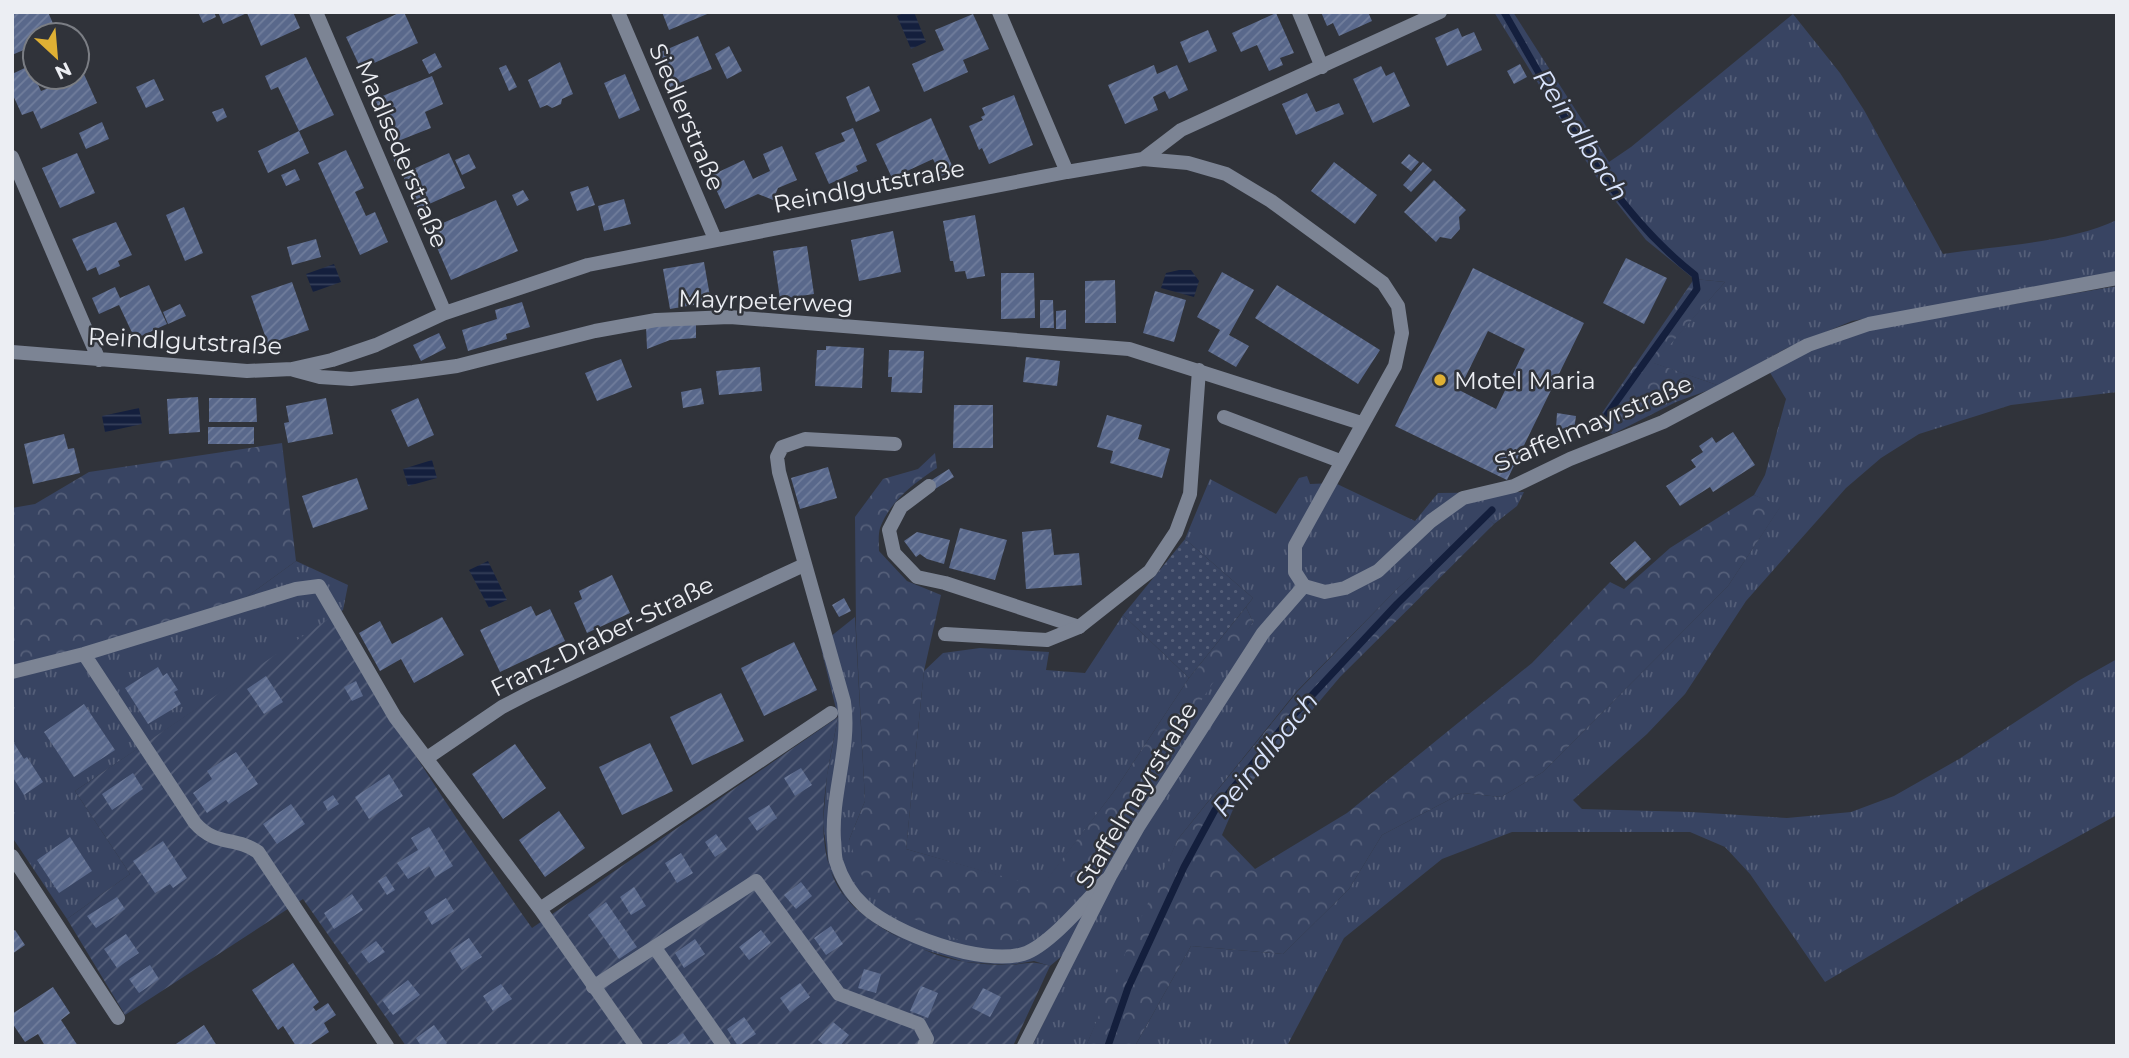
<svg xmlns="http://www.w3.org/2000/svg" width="2129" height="1058" viewBox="0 0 2129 1058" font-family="Montserrat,sans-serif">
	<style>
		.grass { fill: url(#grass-tufts) }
		.forest { fill: url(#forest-crowns) }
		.park { fill: url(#park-dots) }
		.garden { fill: url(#garden-furrows) }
		.water { fill: url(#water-rules) }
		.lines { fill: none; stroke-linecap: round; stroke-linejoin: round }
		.stream { stroke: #141f3d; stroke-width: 7 }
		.building { fill: url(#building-hatch); fill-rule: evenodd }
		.lane { stroke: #7c8494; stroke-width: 14 }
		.street { stroke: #7c8494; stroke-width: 14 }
		.poi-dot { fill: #dfb034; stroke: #30333a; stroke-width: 2.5 }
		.labels { text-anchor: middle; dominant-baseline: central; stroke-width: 5; stroke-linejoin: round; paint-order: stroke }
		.street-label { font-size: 24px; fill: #eceef3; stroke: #30333a }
		.poi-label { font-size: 24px; fill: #eceef3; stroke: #30333a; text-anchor: start }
		.water-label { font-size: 26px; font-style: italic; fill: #d9e4fd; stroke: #30333a }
	</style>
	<defs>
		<pattern id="grass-tufts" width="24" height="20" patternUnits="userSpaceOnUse" patternTransform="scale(1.75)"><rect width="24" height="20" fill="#384462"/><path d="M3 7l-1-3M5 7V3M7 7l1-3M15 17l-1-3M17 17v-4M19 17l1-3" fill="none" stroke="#555f79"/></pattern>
		<pattern id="forest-crowns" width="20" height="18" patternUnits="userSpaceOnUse" patternTransform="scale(1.75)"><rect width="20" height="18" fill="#384462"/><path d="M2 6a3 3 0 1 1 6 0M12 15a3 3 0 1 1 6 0" fill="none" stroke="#555f79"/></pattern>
		<pattern id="park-dots" width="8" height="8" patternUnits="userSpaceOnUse" patternTransform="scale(1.75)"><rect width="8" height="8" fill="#384462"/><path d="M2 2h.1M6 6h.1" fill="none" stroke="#555f79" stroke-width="1.8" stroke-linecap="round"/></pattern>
		<pattern id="garden-furrows" width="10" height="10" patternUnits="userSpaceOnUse" patternTransform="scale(1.75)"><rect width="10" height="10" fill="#384462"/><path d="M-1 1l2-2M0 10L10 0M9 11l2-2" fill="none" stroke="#555f79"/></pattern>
		<pattern id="water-rules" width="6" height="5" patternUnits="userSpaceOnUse" patternTransform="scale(1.75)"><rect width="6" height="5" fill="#141f3d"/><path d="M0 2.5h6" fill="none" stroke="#36405a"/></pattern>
		<pattern id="building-hatch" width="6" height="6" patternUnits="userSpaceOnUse" patternTransform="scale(1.75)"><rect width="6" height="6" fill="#59688b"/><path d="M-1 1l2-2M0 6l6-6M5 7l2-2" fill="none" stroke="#717e9c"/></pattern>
	</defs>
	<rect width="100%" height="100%" fill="#30333a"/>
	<path class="grass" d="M1494 12H1513L1609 162 1631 147 1793 14 1840 73 1864 110 1943 254C1997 246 2068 243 2117 220V272L1852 321 1785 349 1720 386 1653 363 1725 282 1694 279 1646 240 1594 174Z
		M2117 286V392L2011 405 1919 434 1881 458 1846 488 1746 601 1685 694 1647 734 1573 800 1582 809 1691 812 1787 818 1851 812 1894 796 1959 759 2078 681 2117 659V815L1976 893 1825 982 1750 874 1725 847 1690 832H1512L1442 859 1344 938 1287 1046H1135L1191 946 1283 954 1349 889 1382 835 1462 793 1501 797 1543 772 1728 586 1780 507 1754 495 1765 475 1786 399 1769 371 1803 353 1869 329Z
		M1307 476 1310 484 1335 483 1415 521 1438 493 1524 492 1517 506 1494 524 1482 514 1397 589 1296 692 1178 839 1086 1046H1032L1086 936 1050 966 1034 961 1010 965 965 962 915 947 873 922 845 897 829 868 823 823 827 775 838 717 819 640 830 637 855 617 865 801 849 840 1019 940 1253 622 1246 607 1253 598 1185 539 1210 479 1276 514 1299 478Z
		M296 561 348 585 343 610 75 791 130 874 67 919 12 837V672L238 603Z
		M1123 615 1189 678 1115 790 1041 888 906 849 924 671 943 653 980 648 1049 652 1046 670 1085 673Z"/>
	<path class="forest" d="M1694 279 1725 282 1654 363 1720 386 1676 402 1613 434 1600 431V416Z
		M282 443 296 561 238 603 12 672V508L35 504 89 472Z
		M935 453 937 468C914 483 890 501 880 528 878 535 879 544 879 551L907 581 941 595 924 671 906 849 1041 887 1115 790 1189 678 1246 607 1253 622 1087 874 1047 919 1019 940 971 946 897 911 866 887 849 840 865 801 856 629 855 517 883 479 918 469Z
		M1754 495 1781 506 1728 586 1543 772 1501 797 1462 793 1382 835 1349 889 1283 954 1191 946 1135 1046H1086L1132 937 1178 839 1297 692 1397 589 1481 513 1494 524 1340 677 1238 798 1222 835 1255 869 1347 813 1532 663 1610 582 1624 589 1670 548Z"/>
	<path class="park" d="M1185 539 1253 598 1189 678 1123 615Z"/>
	<path class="garden" d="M331 617C393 725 461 827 532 928L838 717C828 770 807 851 846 898 856 911 873 922 887 931 912 945 938 958 966 962 979 964 995 965 1009 965 1028 964 1031 960 1050 966L1013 1046H406L303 899 125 1015 67 919 130 874 75 791Z"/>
	<path class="water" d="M906 12H914L926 42 911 49 897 16Z
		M334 264 341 282 313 292 306 274Z
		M1179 270H1191L1199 281 1194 297 1161 288 1166 273Z
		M139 408 142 424 105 432 102 416Z
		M432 460 437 478 408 486 403 469Z
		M488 561 507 600 489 608 469 570Z"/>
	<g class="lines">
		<path class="stream" d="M1504 12C1558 105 1609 208 1695 275L1697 289 1604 419
			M1108 1046 1128 988 1184 867 1215 810 1287 722 1397 604 1492 510"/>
	</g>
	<path class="building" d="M17 12H48L58 35H35V45L12 55V15Z
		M198 12H214L216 17 203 23Z
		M218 12H293L300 28 261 46 247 13 223 24Z
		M401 12H404L418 43 361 69 346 37Z
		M662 12H712L669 30Z
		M1321 12H1368L1372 21 1339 36 1333 23 1327 26Z
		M1276 13 1294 53 1280 58 1283 65 1269 71 1257 45 1241 52 1232 33Z
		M973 14 989 49 963 60 968 72 924 92 912 64 944 50 935 30Z
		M1458 28 1462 37 1474 32 1482 50 1447 66 1435 38Z
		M1208 30 1217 51 1189 63 1180 42Z
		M698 36 712 69 670 87 656 54Z
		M729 46 742 71 727 79 715 54Z
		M435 53 442 67 429 74 422 60Z
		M306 57 334 115 299 131 278 87 271 90 265 76Z
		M560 62 573 94 562 99 561 104 552 108 547 105 540 108 528 80Z
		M1520 64 1527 77 1514 84 1507 71Z
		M506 65 517 87 509 91 499 68Z
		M1154 65 1157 74 1177 65 1188 90 1169 99 1165 91 1153 97 1158 110 1125 124 1108 85Z
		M29 66 41 91 77 77 83 72 97 103 41 129 33 111 22 115 12 93V74Z
		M1381 66 1386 76 1394 72 1410 106 1373 123 1353 79Z
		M625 74 640 110 619 119 604 83Z
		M432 76 443 104 425 112 431 128 393 143 375 99Z
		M154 79 164 100 146 108 136 87Z
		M869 86 880 111 856 122 846 97Z
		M1307 93 1316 112 1339 103 1344 114 1296 135 1282 104Z
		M1014 95 1033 145 989 164 982 148 979 150 969 126 983 120 981 117 985 115 982 108Z
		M223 108 227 117 217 122 212 112Z
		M931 118 954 170 941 176 933 159 892 178 876 144Z
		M102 122 109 139 86 149 79 133Z
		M853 128 867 161 856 166 858 171 829 184 815 153 845 141 841 133Z
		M299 131 309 153 268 173 258 151Z
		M782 146 797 180 778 188 773 200 758 194 725 209 710 176 744 160 753 179 770 171 763 154Z
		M346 150 364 188 355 192 366 216 375 212 388 242 360 255 318 163Z
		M402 152 407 163 397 167 392 156Z
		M77 153 95 193 60 208 42 168Z
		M449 153 465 188 418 209 402 174Z
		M469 154 476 168 462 175 455 160Z
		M1409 154 1419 162 1411 171 1401 163Z
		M1334 162 1377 195 1355 224 1311 191Z
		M1423 162 1432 170 1411 192 1403 185Z
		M295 169 300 180 286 186 281 175Z
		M1434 180 1466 210 1459 217 1460 229 1451 239 1440 237 1436 242 1404 212Z
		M588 186 595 205 577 211 570 192Z
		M523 190 529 200 517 206 512 195Z
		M624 199 631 224 604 231 598 206Z
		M496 200 518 251 451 280 429 229Z
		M184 207 203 253 185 261 166 215Z
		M975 215 985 276 967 279 965 271 955 272 953 261H950L943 221Z
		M116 222 132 255 118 261 120 266 99 275 96 267 87 271 72 239Z
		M893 231 901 272 859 281 851 240Z
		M316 239 321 257 292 265 287 247Z
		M807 246 814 294 780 299 773 251Z
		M1626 258 1667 278 1644 324 1603 303Z
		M704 262 711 302 670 309 663 269Z
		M1473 268 1584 323 1507 480 1395 426ZM1488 331 1525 349 1496 409 1459 390Z
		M1222 272 1254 290 1229 335 1249 346 1236 367 1208 351 1220 330 1197 317Z
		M1001 273H1034L1035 318 1001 319Z
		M1115 280 1116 323H1085V281Z
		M292 282 309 330 268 344 251 296Z
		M149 285 167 324 135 339 119 305 99 314 92 298 115 287 120 298Z
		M1277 285 1380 350 1358 384 1255 318Z
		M1155 291 1186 300 1174 342 1143 333Z
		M1040 300H1053L1054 328H1040Z
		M522 302 530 327 506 334 507 339 468 351 462 330 497 319 495 310Z
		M180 304 186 316 168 324 163 312Z
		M1066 310V329H1056V311Z
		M696 323V338L670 340 647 349 646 326Z
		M439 333 446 348 421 361 413 345Z
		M826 346 864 348 862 388 815 386 817 350H826Z
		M889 350 924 351 922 393 891 392 892 377H888Z
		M1026 357 1060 361 1057 386 1023 382Z
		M621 359 632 387 597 401 585 373Z
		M760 367 762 391 719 395 716 371Z
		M701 388 704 404 683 408 681 392Z
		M198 397 200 432 169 434 167 399Z
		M209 398H256L257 422H209Z
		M326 398 333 434 288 443 284 423 289 422 286 406Z
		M418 398 434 435 408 447 391 410Z
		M954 405H993V448H953Z
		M1557 413 1576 416 1574 430 1556 428Z
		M1107 415 1142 425 1138 439 1170 449 1162 478 1110 463 1113 451 1097 447Z
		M208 427H254V444H208Z
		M1733 432 1755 465 1713 492 1710 487 1680 506 1666 486 1696 467 1691 460 1703 452 1699 446 1712 437 1716 443Z
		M64 434 68 449 74 448 80 473 33 484 24 444Z
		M828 467 837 498 800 509 791 478Z
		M949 469 954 477 935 489 930 481Z
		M357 478 368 509 313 528 302 496Z
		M960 528 1007 540 995 580 949 568Z
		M1051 529 1054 555 1079 553 1082 585 1026 589 1022 532Z
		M917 532 950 540 944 564 927 559 920 554 916 557 904 541Z
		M1635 541 1651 559 1626 581 1610 563Z
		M612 575 630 613 587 633 574 603 582 599 579 591Z
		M844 598 851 611 839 617 832 605Z
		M531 606 536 616 550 609 565 641 500 672 480 630Z
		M442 617 464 655 414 683 401 659 380 671 359 633 380 621 392 644Z
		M794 642 817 690 764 716 741 668Z
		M158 667 163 676 167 673 178 690 174 692 181 704 148 724 125 688Z
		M266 676 283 702 264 714 247 689Z
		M356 681 363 696 352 701 344 687Z
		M721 693 744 741 692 765 670 717Z
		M84 704 115 750 74 777 44 732Z
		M12 740 24 759 27 757 43 782 24 795 12 776Z
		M650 743 673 791 622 815 599 767Z
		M515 744 546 788 503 819 472 774Z
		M236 752 258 784 229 804 226 800 207 813 193 793 212 779 207 771Z
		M801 768 812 785 795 796 784 778Z
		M133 773 143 789 112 810 102 794Z
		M389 774 403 796 369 819 355 797Z
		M333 795 339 804 328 811 323 802Z
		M291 804 305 824 277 844 263 824Z
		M769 805 777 818 757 831 748 818Z
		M559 811 585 848 545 877 519 840Z
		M429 827 453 866 435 877 429 866 408 879 397 863 418 850 411 838Z
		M716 834 727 849 715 857 705 842Z
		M70 837 92 871 59 893 37 860Z
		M163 841 187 878 173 888 170 884 155 893 133 861Z
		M681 853 693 873 677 883 665 863Z
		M386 876 395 890 387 895 378 881Z
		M801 882 812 896 796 909 784 895Z
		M634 887 646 906 631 915 620 897Z
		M352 894 363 910 334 929 324 913Z
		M117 897 125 909 96 928 87 916Z
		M446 898 454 911 432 925 424 912Z
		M606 902 637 947 619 959 588 915Z
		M831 926 843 944 826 955 814 938Z
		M15 930 25 945 12 954V932Z
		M761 930 771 943 749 960 739 947Z
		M126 934 139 953 117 968 104 949Z
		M469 938 482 957 462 970 450 951Z
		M695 939 705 954 684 968 675 953Z
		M376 941 385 952 369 963 361 952Z
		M293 963 319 1002 313 1007 316 1011 328 1003 336 1015 324 1023 329 1032 308 1046H296L283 1026 278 1030 252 990Z
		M150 965 159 979 139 993 129 979Z
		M864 969 881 974 876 993 858 988Z
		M408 980 420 995 393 1015 382 1000Z
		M800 983 810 997 790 1012 780 998Z
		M501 984 512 999 493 1011 483 996Z
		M921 986 938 993 928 1018 910 1011Z
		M53 987 70 1013 61 1020 78 1046H45L38 1034 25 1042 12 1023V1014Z
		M983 988 1001 997 990 1017 972 1008Z
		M744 1017 756 1034 738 1046 727 1029Z
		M833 1022 849 1035 840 1046H825L818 1040Z
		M204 1025 217 1046H173Z
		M434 1025 447 1043 442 1046H421L416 1038Z
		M683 1033 692 1046H664Z"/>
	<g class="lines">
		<path class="lane" d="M1224 417 1340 461
			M895 444 805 439 782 447 777 457 779 472 844 702C851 748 831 793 834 840 835 846 834 854 836 861 841 877 851 894 864 906 894 934 982 966 1023 954 1049 946 1087 900 1106 880
			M929 486 901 507 889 530 894 553 917 577 945 583 1079 627
			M12 856 118 1018
			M655 948 724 1046
			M593 987 756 881 839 994 919 1024 927 1039 924 1046"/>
		<path class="street" d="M316 12 445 313
			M618 12 715 239
			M999 12 1067 172
			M1299 12 1322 67
			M12 157 99 360
			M1143 159 1181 130 1440 12
			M12 352 247 371 292 369 332 360 376 345 445 313 588 265 1067 172 1143 159 1188 163 1226 174 1271 201 1383 283 1398 306 1402 333 1395 366 1295 546V572L1304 586
			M294 370 320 377 351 379 413 372 457 366 595 331 656 320 730 317 1129 349 1361 423
			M1304 586 1325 592 1345 588 1378 571 1431 521 1463 498 1514 486 1570 459 1663 422 1808 345 1869 324 2117 278
			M945 634 1047 640 1079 627 1150 571 1176 532 1190 494 1199 370
			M84 654 195 823C216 847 236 836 258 852L387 1046
			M12 672 84 654 296 589 319 586 395 717 540 909 636 1046
			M427 758 502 707 527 694 804 565
			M540 909 831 713
			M1024 1046 1110 876 1138 827 1263 633 1304 586"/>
	</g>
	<circle class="poi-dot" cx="1440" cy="380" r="7"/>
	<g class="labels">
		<g class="street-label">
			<text transform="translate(687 117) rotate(67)">Siedlerstraße</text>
			<text transform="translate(402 154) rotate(67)">Madlsederstraße</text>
			<text transform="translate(869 186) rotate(-11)">Reindlgutstraße</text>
			<text transform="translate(766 301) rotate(2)">Mayrpeterweg</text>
			<text transform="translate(185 341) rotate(3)">Reindlgutstraße</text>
			<text transform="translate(1593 423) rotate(-23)">Staffelmayrstraße</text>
			<text transform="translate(602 636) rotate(-26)">Franz-Draber-Straße</text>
			<text transform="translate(1136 795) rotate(-59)">Staffelmayrstraße</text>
		</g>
		<g class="poi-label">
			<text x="1454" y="380">Motel Maria</text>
		</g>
		<g class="water-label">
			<text transform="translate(1581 135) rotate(57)">Reindlbach</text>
			<text transform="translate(1265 754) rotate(-51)">Reindlbach</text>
		</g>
	</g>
	<rect width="2129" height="1058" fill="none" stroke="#eceef3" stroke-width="28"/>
	<g transform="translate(56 56) rotate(154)"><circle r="33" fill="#30333a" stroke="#7b7e84" stroke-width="2"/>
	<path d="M0-5L12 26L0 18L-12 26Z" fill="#dfb034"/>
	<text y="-10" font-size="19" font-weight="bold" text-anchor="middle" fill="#eceef3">N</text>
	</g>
</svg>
